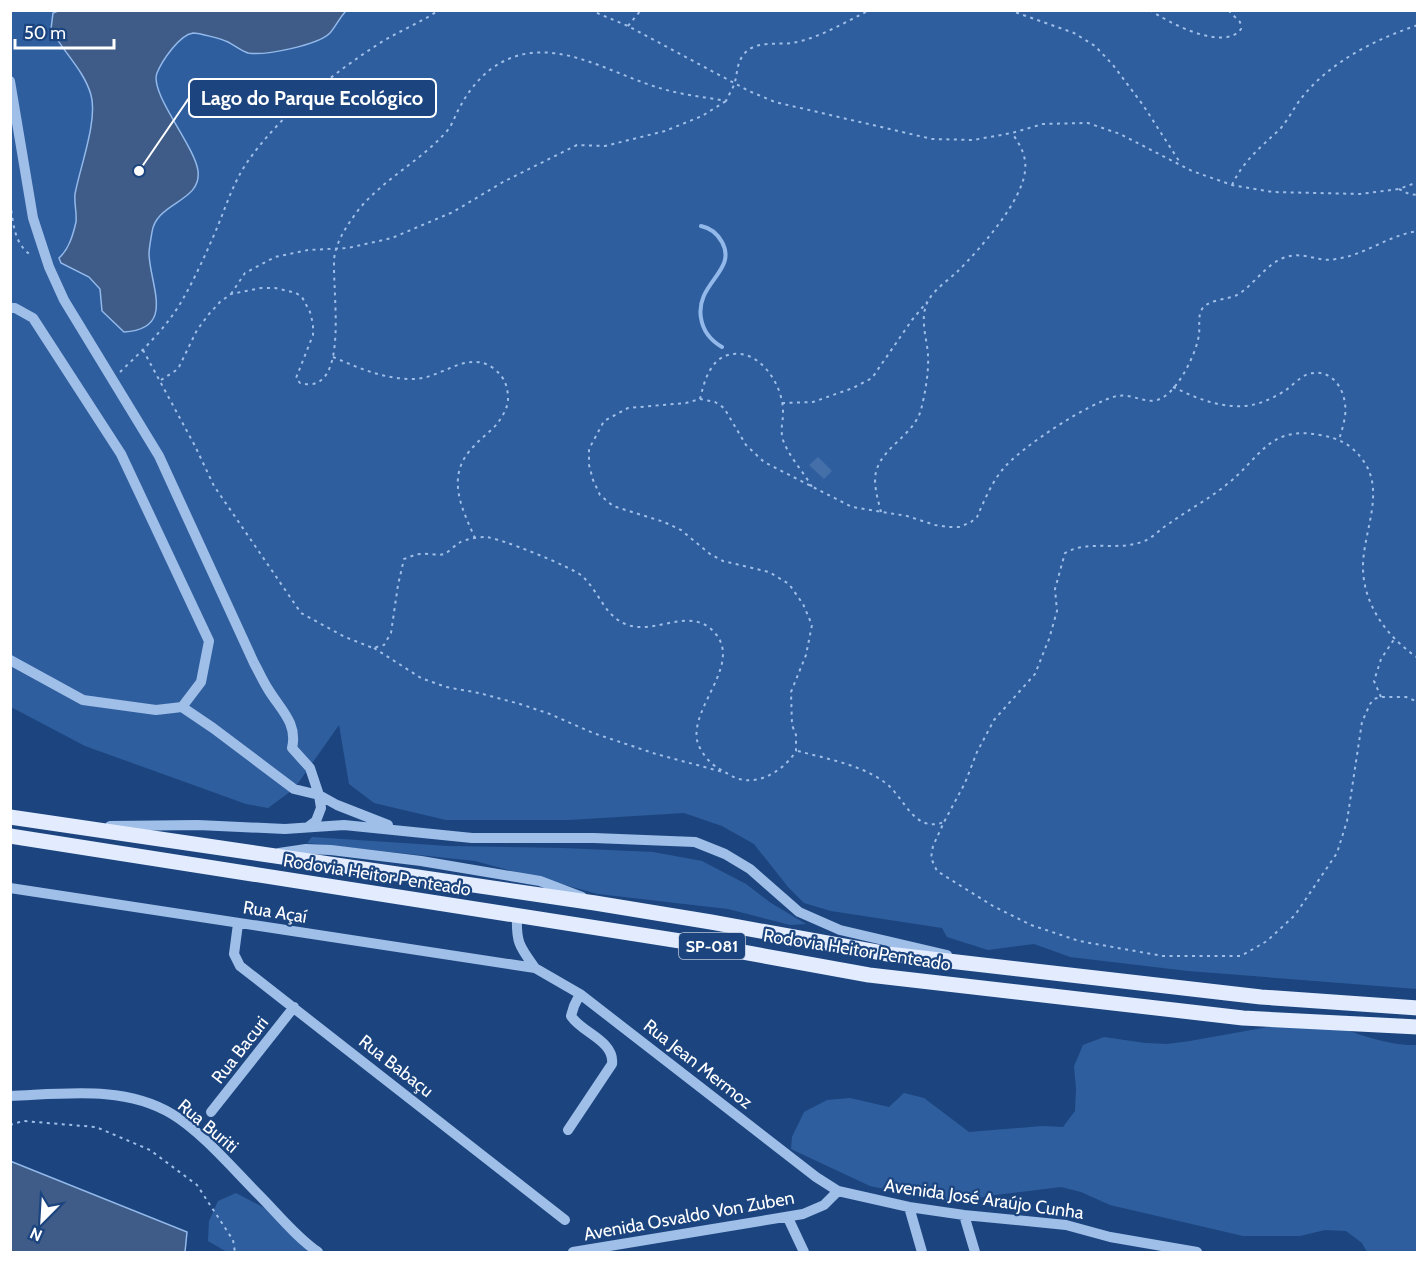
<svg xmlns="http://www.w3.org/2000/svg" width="1428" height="1263" viewBox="0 0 1428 1263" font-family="Cabin,sans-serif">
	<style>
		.green { fill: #2f5e9e }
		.water { fill: #3e5c87; stroke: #93b9eb; stroke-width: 1.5 }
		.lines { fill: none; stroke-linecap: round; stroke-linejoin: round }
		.stream { stroke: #93b9eb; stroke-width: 4 }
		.building { fill: #446fa9 }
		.path { stroke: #9fbfe9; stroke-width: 2; stroke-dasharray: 3 4.5; stroke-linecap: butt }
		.minor { stroke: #9fbfe9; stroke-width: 10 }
		.major { stroke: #e2ecfe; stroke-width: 15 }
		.labels { text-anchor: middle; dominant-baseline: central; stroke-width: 4.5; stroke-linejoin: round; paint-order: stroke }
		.shield { fill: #1c457f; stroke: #bbc7d9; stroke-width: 1.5 }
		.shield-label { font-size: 16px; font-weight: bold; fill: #fff }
		.street-label { font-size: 18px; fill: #fff; stroke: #1c457f }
		.leader { fill: none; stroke: #fff; stroke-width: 2 }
		.callout-dot { fill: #fff; stroke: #1c457f; stroke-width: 2 }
		.callout { fill: #1c457f; stroke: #fff; stroke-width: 2 }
		.callout-label { font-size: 20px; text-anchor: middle; font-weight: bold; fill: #fff }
	</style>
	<rect width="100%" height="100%" fill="#1c457f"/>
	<path class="green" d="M11 11H1417V989L1188 971 1070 957 1034 944 988 950 947 937 942 928 831 911 804 903 788 887 754 844 722 826 684 813 569 820H446L374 803 349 784 339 725 294 789 268 808 246 804 85 746 11 707Z
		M312 837 448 846 563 848 653 852 702 861 746 884 771 903 806 924 790 925 728 909 598 894 475 861 307 843Z
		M1318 1018C1347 1031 1385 1046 1417 1045V1252H1367L1362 1243 1346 1231 1325 1230 1300 1236H1243L1110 1205 1081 1192 1061 1187 987 1196 963 1203 941 1201 870 1186 791 1149 792 1137 804 1112 827 1100 850 1098 889 1107 904 1093 924 1098 969 1132 1042 1126 1063 1127 1075 1111 1076 1089 1074 1066 1083 1045 1104 1037 1145 1043 1167 1044 1190 1041Z
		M236 1193 274 1213 315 1252H227L208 1241 209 1221 218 1201Z"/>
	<path class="water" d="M58 11H346C340 17 336 26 330 33 318 45 265 56 248 53 241 51 234 45 228 42 222 39 199 33 193 33 179 35 162 61 157 73 149 93 195 146 198 171 202 202 156 202 152 232 151 239 149 247 149 255 151 288 175 329 124 332L102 311 100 289 89 277 61 263 59 258C69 249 73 235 76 222 77 213 74 203 75 194 80 167 98 120 91 95 84 70 63 52 51 29L53 13Z
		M10 1161 187 1232 185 1252H11Z"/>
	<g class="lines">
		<path class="stream" d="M701 226C711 228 717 233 722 242 738 271 695 283 701 318 703 331 710 340 722 347"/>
	</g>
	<path class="building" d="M818 457 832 471 824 479 809 465Z"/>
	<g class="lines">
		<path class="path" d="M590 10 628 26 749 91 775 102 932 139 973 140 1012 133 1043 124 1088 123 1120 134 1192 171 1232 185 1272 192 1360 194 1399 189 1418 182
			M1009 10 1074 33 1095 46 1113 65 1143 105 1181 164
			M1150 10C1169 23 1224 52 1241 29L1240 22 1228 10
			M628 26 641 10
			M1232 185C1243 161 1261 147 1280 129 1289 119 1295 105 1304 95 1332 61 1376 39 1418 25
			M1399 189 1409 194 1418 195
			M10 203C14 224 13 243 32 256
			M231 294 245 273 275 257 308 250 348 248 392 238 453 212 503 182 577 145 605 146 665 131 702 116 726 101
			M143 350 195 446 214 486 301 613 345 637 373 648 384 645 391 633 398 585 404 559C410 557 415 554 421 554 428 553 438 556 444 554 449 552 454 546 459 543 465 539 478 537 485 537 498 537 572 567 582 576 600 592 604 617 628 625 656 635 691 605 715 633 742 664 691 706 697 740 699 750 709 763 718 768 725 772 732 777 739 779 761 785 785 769 796 751V735L792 725 791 692 806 655 812 625 803 604 789 584 769 572 723 561 710 554 681 530 664 522 613 506 600 495 593 480 589 465V449L604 421 628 408 686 403 700 399 715 402 724 408 746 445 764 462 852 507 907 516 935 525 948 527H960L971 522 977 517C984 501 992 482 1003 469 1021 447 1090 402 1117 396 1135 393 1149 408 1165 396 1180 386 1197 352 1199 334 1200 326 1198 318 1201 311 1206 299 1227 300 1237 295 1254 285 1264 266 1283 258 1304 250 1317 263 1336 259 1365 255 1389 235 1418 231
			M333 357C359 368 383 379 412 379 440 380 467 349 493 368 504 376 508 386 508 399 508 408 502 417 497 424 490 432 481 438 474 446 445 475 461 507 475 538
			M120 372C142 351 164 330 180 304 193 282 204 258 214 235 225 210 232 184 248 161 281 114 332 74 380 43 399 31 420 23 439 10
			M161 380 178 369 197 330 209 314 220 302 231 294 261 288H275L296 293 302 297 310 312 313 324V335L296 378 300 383C354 398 329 279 335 253 339 237 347 226 356 213 381 180 420 162 447 131 453 124 455 115 460 107 467 93 478 79 491 69 547 28 608 74 663 89 683 95 705 97 726 101 728 96 732 90 734 85 738 73 736 64 744 54 756 40 776 45 792 43 820 38 845 22 870 10
			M1173 387C1198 399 1224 410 1252 405 1263 403 1277 396 1286 390 1293 385 1300 377 1308 374 1329 368 1343 385 1345 404 1347 416 1342 429 1339 440
			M700 399C704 382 710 360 728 355 758 346 784 385 783 413 783 422 780 430 783 440 789 457 803 471 812 487
			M782 403 813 402 853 388 872 378 912 320 927 302
			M881 512C878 500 873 484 876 472 882 447 913 436 921 410 925 394 929 372 928 355 927 338 919 318 928 301 934 290 948 280 957 272 979 250 1022 202 1025 171 1027 156 1020 145 1012 133
			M374 648 421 678 446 687 479 693 520 704 550 714 593 733 656 754 723 772
			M1418 658C1388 638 1364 606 1363 569 1362 533 1387 491 1362 459 1351 444 1338 438 1320 435 1268 425 1260 459 1226 485 1209 499 1188 510 1170 523 1161 528 1153 538 1144 541 1118 552 1089 539 1065 553L1055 589 1057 611 1049 639 1035 674 994 720 977 752 965 783 944 822 933 846 931 858 937 871 993 906 1031 925 1079 941 1163 956H1241L1267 941 1295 915 1337 853 1347 821 1362 722 1370 704 1374 699 1381 697H1406L1418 702
			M1381 697 1374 681 1381 659 1395 638
			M798 751C827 759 864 765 888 785 906 801 915 833 944 822
			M10 1125 23 1121 96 1127 150 1150 197 1185 233 1240 235 1252"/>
		<path class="minor" d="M10 81 33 218 49 267 64 300 159 456 254 663C259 672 263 681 268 689 280 709 298 723 292 748L310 768 319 795 321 808 316 821 308 827
			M10 308H15L33 318 121 454 209 641 201 682 182 707
			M10 660 83 700 156 710 182 707 213 728 294 789 319 795 337 805 388 825
			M110 826 198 825 285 829 344 825 472 838H594L695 842 725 854 750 869 799 912 840 930 947 955
			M279 853 306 849 331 850 421 861 540 881 582 897
			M10 888 535 968 580 994 816 1177 838 1191 909 1207 964 1215 1066 1225 1110 1237 1197 1252
			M517 917C516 943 520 947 535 968
			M238 924 234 954 240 966 565 1220
			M10 1096C63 1094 125 1085 172 1114 202 1132 234 1170 259 1195 278 1214 296 1237 318 1252
			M211 1112 294 1007
			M568 1130 612 1064C615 1041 582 1033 571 1016L574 1006 580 994
			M909 1207 922 1252
			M964 1215 975 1252
			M788 1218 804 1252
			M573 1252 803 1214 824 1205 838 1191"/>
		<path class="major" d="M10 817 595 903 711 922 888 954 1261 997 1418 1008
			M10 836 693 943 869 975 1243 1018 1418 1027"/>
	</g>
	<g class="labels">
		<rect class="shield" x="679" y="933" width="66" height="26" rx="4.5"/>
		<g class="shield-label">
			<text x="712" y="946">SP-081</text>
		</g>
		<g class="street-label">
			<text transform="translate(377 875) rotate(9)">Rodovia Heitor Penteado</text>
			<text transform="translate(275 912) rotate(9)">Rua Açaí</text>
			<text transform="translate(857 950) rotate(9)">Rodovia Heitor Penteado</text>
			<text transform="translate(240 1050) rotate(-52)">Rua Bacuri</text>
			<text transform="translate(698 1064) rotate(38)">Rua Jean Mermoz</text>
			<text transform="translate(396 1066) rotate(38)">Rua Babaçu</text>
			<text transform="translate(208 1126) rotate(40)">Rua Buriti</text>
			<text transform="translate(984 1199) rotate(8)">Avenida José Araújo Cunha</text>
			<text transform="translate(689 1216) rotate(-10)">Avenida Osvaldo Von Zuben</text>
		</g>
	</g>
	<path class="leader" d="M139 171L189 98"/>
	<circle class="callout-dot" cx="139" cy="171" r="6"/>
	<rect class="callout" x="189" y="79" width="247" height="38" rx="6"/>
	<g class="callout-label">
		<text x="312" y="105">Lago do Parque Ecológico</text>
	</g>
	<rect width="1428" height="1263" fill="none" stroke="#ffffff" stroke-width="24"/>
	<g transform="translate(42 1221) rotate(204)" stroke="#1c457f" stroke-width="4.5" paint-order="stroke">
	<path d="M0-4.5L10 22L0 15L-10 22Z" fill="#ffffff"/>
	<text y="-9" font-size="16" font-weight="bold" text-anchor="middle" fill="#ffffff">N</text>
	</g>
	<path d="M15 39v9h99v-9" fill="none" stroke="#ffffff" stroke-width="3"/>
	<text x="24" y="39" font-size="18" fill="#ffffff" stroke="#1c457f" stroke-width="4.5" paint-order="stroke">50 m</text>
</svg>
